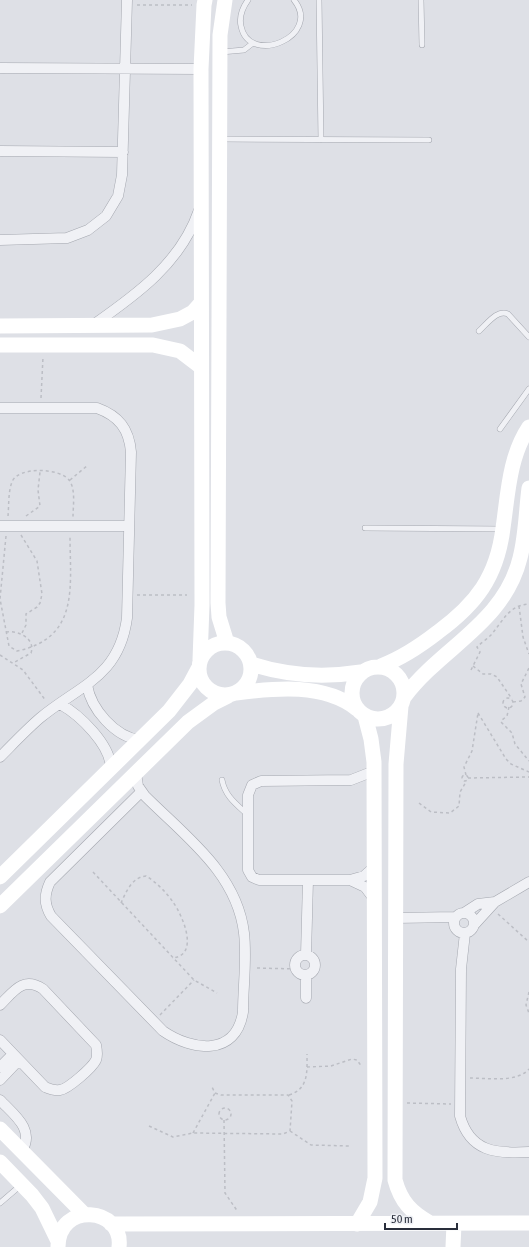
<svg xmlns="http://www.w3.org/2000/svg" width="529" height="1247" viewBox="0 0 529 1247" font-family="'Asap Condensed',sans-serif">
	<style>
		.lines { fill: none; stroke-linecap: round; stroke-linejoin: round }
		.lane-casing { stroke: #a4a7af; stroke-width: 6 }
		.street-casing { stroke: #a4a7af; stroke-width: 11 }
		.path { stroke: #bcbec5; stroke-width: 1.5; stroke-dasharray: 3 3; stroke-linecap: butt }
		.lane { stroke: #f0f1f5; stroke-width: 5 }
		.street { stroke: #f0f1f5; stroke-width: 10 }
		.secondary { stroke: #fff; stroke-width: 15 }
	</style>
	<rect width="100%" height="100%" fill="#dee0e6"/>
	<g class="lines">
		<g class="lane-casing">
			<path id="lane" d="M248 0C243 7 239 17 241 26 249 67 323 36 294 0
				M319 0 321 140
				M421 0 422 45
				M221 52 244 50 253 43
				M221 139 429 140
				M479 331C487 324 497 309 508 314L529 337
				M500 429 529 389
				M365 528 502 529
				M222 780C225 796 236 804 248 815
				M0 1203 21 1185"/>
		</g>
		<g class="street-casing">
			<path id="street" d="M0 68 201 69
				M0 151 123 152
				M0 240 67 238 88 230 106 216 118 196 122 175 127 0
				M93 325C136 295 181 263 199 210
				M0 408H97C119 416 129 429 131 452L127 618C119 677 80 685 40 718 26 730 13 744 0 757
				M0 526H128
				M87 685C91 709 115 737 140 740
				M60 704C80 715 111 745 111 769
				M374 771 351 780 261 781 252 785 248 795V870L252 877 259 880H350L364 876 374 867
				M136 773 138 786 145 796C185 836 237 873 244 933 247 959 243 986 243 1012 236 1057 192 1051 163 1031L51 916C44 904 44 895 50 882L139 794
				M350 880 365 887 374 899
				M464 913 478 904 495 902
				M454 923a10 10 0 1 1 20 0a10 10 0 1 1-20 0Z
				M395 918 456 917
				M474 925 495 902 529 882
				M465 933 461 969 460 1116C470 1152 496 1154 529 1152
				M295 965a10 10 0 1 1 20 0a10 10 0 1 1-20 0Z
				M306 955 308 880
				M306 998V975
				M0 1005C14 991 23 976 43 989L96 1045C97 1050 98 1055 96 1060 92 1068 68 1089 60 1090 54 1091 50 1089 45 1087L0 1040
				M0 1067 13 1054
				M0 1080 19 1060
				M0 1100C14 1115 35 1129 22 1151"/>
		</g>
		<path class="path" d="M137 5H192
			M41 398 43 357
			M70 480 88 465
			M8 516C9 506 8 492 12 482 18 466 60 468 69 480 76 489 73 506 73 517
			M26 516 40 506 38 490 40 472
			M21 535 37 561 42 594 40 603 37 607 26 614V625L22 633
			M6 536 0 599 9 646 17 651C80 638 70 586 70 536
			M137 595H187
			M519 606 523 637 529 654
			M6 632C17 630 36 638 31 653L13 663
			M0 655 23 670 46 701
			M473 666 483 674H491L497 677 512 699
			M471 670 480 652 477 647C481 643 487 639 491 635 503 621 509 605 529 604
			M503 703a5 5 0 1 1 10 0a5 5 0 1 1-10 0Z
			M513 702 521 701 525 697 521 684 529 668
			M509 707 507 716 502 720 501 722 512 733 515 744 529 761
			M478 713 506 759 511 764 529 772
			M462 778a3 3 0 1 1 6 0a3 3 0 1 1-6 0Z
			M466 775 464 767 472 751 478 713
			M468 778 529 777
			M419 803 431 812 450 813 459 806 460 792 466 782
			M93 872 194 980 217 993
			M121 903C126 892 132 877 146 876 156 882 166 892 173 902 183 916 200 956 172 958
			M498 914 529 942
			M257 968 296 969
			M529 992 526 1005 529 1013
			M160 1015 194 980
			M307 1067 331 1066 352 1059 357 1060 362 1067
			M470 1078C488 1078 517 1083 529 1069
			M289 1095C309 1089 307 1071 307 1054
			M407 1103 451 1104
			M219 1114a6 6 0 1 1 12 0a6 6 0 1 1-12 0Z
			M224 1120 225 1193 238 1212
			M149 1126 173 1137 193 1133 283 1134 290 1131 292 1101 288 1095H221L215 1093 211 1085
			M290 1131 311 1145 349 1146
			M193 1133 215 1093"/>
		<use href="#lane" class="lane"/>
		<use href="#street" class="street"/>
		<path class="secondary" d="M225 0 220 35 218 603 219 617 227 643
			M0 326 152 325 180 319 193 312 201 303
			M0 345H153L180 351 201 367
			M199 669a26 26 0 1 1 52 0a26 26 0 1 1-52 0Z
			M200 660 202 605 201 69 204 5 205 0
			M251 664C288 676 323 678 361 672
			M381 666C402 658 420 646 438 632 476 604 497 577 503 528 508 494 509 457 529 427
			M352 693a26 26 0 1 1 52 0a26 26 0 1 1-52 0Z
			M236 693C276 688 324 683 357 709
			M405 696C442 647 504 623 520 558 526 535 526 511 529 488
			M401 706 396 764 395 1180C401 1202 411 1212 430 1223
			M0 877 169 711 190 684 198 669
			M0 906 188 722 214 703 228 696
			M0 1129 84 1214
			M0 1162 32 1195 42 1208 58 1241
			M111 1224 529 1223
			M357 1224 370 1202 375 1178 374 762 371 739 365 716
			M58 1247C58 1201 124 1207 119 1247
			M453 1247 454 1224"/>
	</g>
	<path d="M385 1223v6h72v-6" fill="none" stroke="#292e3b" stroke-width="2"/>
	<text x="391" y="1223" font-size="12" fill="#292e3b" stroke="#edeff4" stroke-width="3" paint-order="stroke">50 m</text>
</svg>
